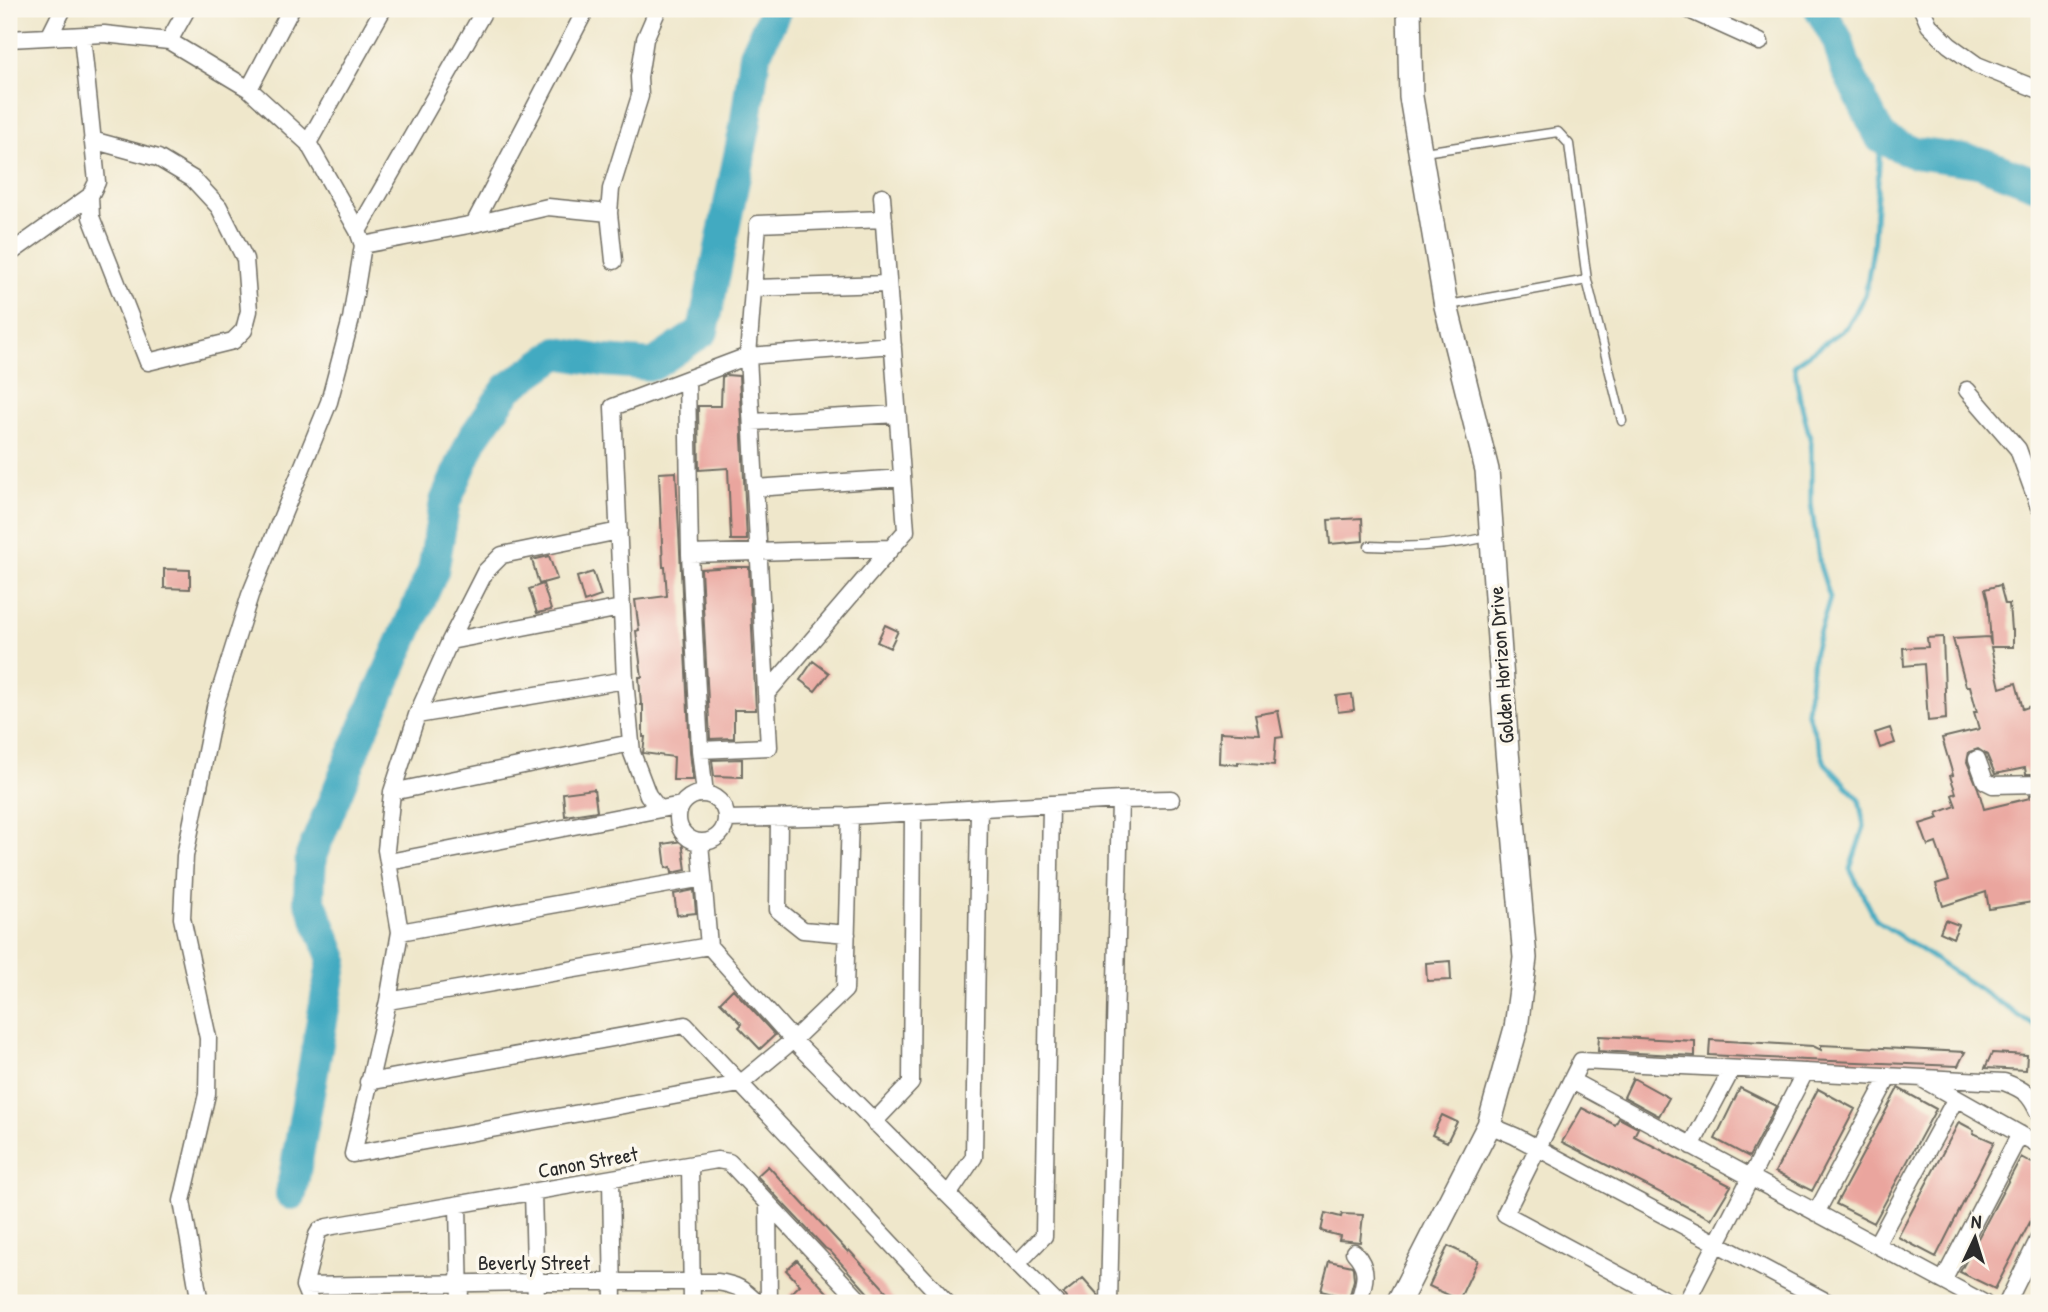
<svg xmlns="http://www.w3.org/2000/svg" width="2048" height="1312" viewBox="0 0 2048 1312" font-family="'Patrick Hand',sans-serif">
	<style>
		.lines { fill: none; stroke-linecap: round; stroke-linejoin: round }
		.stream { stroke: #42aac1; stroke-width: 5 }
		.river { stroke: #42aac1; stroke-width: 32 }
		.building { fill: #eaa59e }
		.lane-casing { stroke: #706d63; stroke-width: 11 }
		.street-casing { stroke: #706d63; stroke-width: 19 }
		.secondary-casing { stroke: #706d63; stroke-width: 26 }
		.lane { stroke: #fff; stroke-width: 8 }
		.street { stroke: #fff; stroke-width: 16 }
		.secondary { stroke: #fff; stroke-width: 23 }
		.labels { text-anchor: middle; dominant-baseline: central; stroke-width: 7; stroke-linejoin: round; paint-order: stroke }
		.street-label { font-size: 21px; fill: #2b2b2b; stroke: #fbf7ec }
	</style>
	<rect width="100%" height="100%" fill="#fbf7ec"/>
	<filter id="ink" filterUnits="userSpaceOnUse"><feTurbulence type="fractalNoise" baseFrequency=".0143" numOctaves="2"/><feDisplacementMap in="SourceGraphic" scale="14" xChannelSelector="R" yChannelSelector="G"/><feConvolveMatrix kernelMatrix="1 2 1 2 8 2 1 2 1" color-interpolation-filters="sRGB"/></filter>
	<filter id="wash" filterUnits="userSpaceOnUse"><feTurbulence type="fractalNoise" baseFrequency=".00686" numOctaves="4" result="noise"/><feDisplacementMap in="SourceGraphic" scale="28" xChannelSelector="R" yChannelSelector="G"/><feGaussianBlur stdDeviation="1.57" result="paint"/><feColorMatrix in="noise" values="0 0 0 0 0 0 0 0 0 0 0 0 0 0 0 0 0 1.4 0 .05"/><feComposite in="paint" operator="in"/></filter>
	<g filter="url(#wash)">
		<rect width="100%" height="100%" fill="#efe7cb"/>
		<g class="lines">
			<path class="stream" d="M1881 138 1873 249 1865 295 1847 327 1794 365 1800 399 1811 442V503L1820 566 1830 598 1814 651 1807 711 1825 763 1859 799 1864 826 1850 869 1876 920 2039 1029"/>
			<path class="river" d="M1820 9 1838 41 1845 66 1881 138 1914 153 1979 162 2039 185
				M291 1194 333 959 309 898 311 856 362 732 433 571 445 502 473 438 508 388 558 353 604 361 653 365 703 331 745 127 755 55 776 9"/>
		</g>
		<g id="blocks">
			<path class="building" d="M726 375 739 376 747 540H731L728 468 699 470 698 406H721L722 377Z
				M676 472 690 751 693 780H673L674 757 643 753 645 737H643V705H641L639 677H642L636 631 639 630 635 600 667 596 665 567H663L659 473Z
				M1362 518 1363 541 1330 544 1328 520Z
				M549 556 557 579 539 584 532 560Z
				M732 567H749L756 710H734V738L710 739 701 569Z
				M164 569 190 570V589L164 588Z
				M593 572 601 596 584 602 577 577Z
				M543 584 551 610 537 613 529 589Z
				M2000 585 2005 604H2009L2011 630H2013V647H1991L2000 688 2016 683 2023 709 2039 703V774H2026L2025 768 1995 774 1987 755 1978 749 1969 752 1967 762 1978 788 1984 809 2030 798V795L2039 794V901L1989 909 1986 892 1943 906 1936 884 1949 880 1936 843 1928 846 1920 824 1939 818 1937 813 1956 806 1952 795 1956 793 1950 776 1953 775 1942 738 1979 729 1974 712H1977L1970 686H1966L1953 639 1989 637 1991 645 1988 601 1985 589Z
				M885 625 898 631 890 648 877 642Z
				M1943 637 1946 719 1928 721 1924 664 1904 666 1903 648 1928 647 1927 638Z
				M813 661 829 673 815 691 800 680Z
				M1352 694 1354 710 1338 712 1336 696Z
				M1278 711 1283 737 1276 738 1274 765 1238 762V765L1219 763 1220 732 1259 734 1255 715Z
				M1890 728 1895 743 1880 748 1875 733Z
				M742 759V777L714 776 712 760Z
				M594 789 597 811 565 816 563 793Z
				M682 841 686 870 672 873 671 867 666 868 663 844Z
				M694 890 696 913 677 915 674 894Z
				M1945 920 1959 925 1953 938 1940 932Z
				M1450 961 1451 980 1427 981 1426 963Z
				M733 989 775 1035 760 1049 739 1027 742 1024 720 1002Z
				M1599 1036 1695 1041V1056L1598 1051Z
				M1710 1040 1813 1046 1821 1050V1045L1965 1052 1958 1066 1806 1060 1709 1055Z
				M1992 1053 2027 1055 2026 1070 1985 1068Z
				M1633 1078 1669 1098 1659 1116 1624 1097Z
				M1740 1088 1776 1106 1749 1157 1715 1139Z
				M1898 1088 1936 1109 1874 1223 1836 1204Z
				M1818 1089 1855 1109 1812 1191 1775 1172Z
				M1582 1108 1615 1125 1619 1118 1638 1128 1634 1136 1731 1186 1711 1219 1562 1142Z
				M1442 1115 1457 1122 1447 1142 1432 1135Z
				M1959 1122 1974 1130 1973 1133 1994 1142 1936 1257 1898 1237Z
				M2021 1157 2039 1167V1205L1995 1289 1960 1272Z
				M768 1166 848 1252 849 1250 897 1303H877L830 1251 825 1248 757 1176Z
				M1325 1213 1341 1217 1342 1214 1363 1215 1360 1242 1339 1240 1340 1236 1321 1231Z
				M1448 1246 1478 1260 1459 1300 1429 1286Z
				M797 1260 837 1303H781L800 1285 786 1270Z
				M1329 1261 1352 1266 1353 1268 1354 1280 1349 1298 1321 1291Z
				M1083 1278 1099 1296V1303H1070L1063 1294Z"/>
		</g>
	</g>
	<g filter="url(#ink)">
		<use href="#blocks" fill-opacity="0" stroke="#706d63" stroke-width="2"/>
		<g class="lines">
			<g class="lane-casing">
				<path id="lane" d="M1424 152 1558 132 1569 144 1587 280
					M1449 305 1587 280 1622 421
					M1369 546C1409 548 1450 546 1488 537"/>
			</g>
			<g class="street-casing">
				<path id="street" d="M1687 9 1760 42
					M1922 9 1929 25 1949 45 1977 65 2039 90
					M82 36 97 182 90 196
					M49 37 63 9
					M9 39 104 34 169 41 249 89 308 143 358 231 363 245 351 319 329 402 250 595 215 707 185 856 182 918 208 1038 207 1094 182 1201 200 1303
					M169 41 187 9
					M249 89 291 9
					M308 143 383 9
					M474 224 586 9
					M358 231 485 9
					M363 245 474 224 548 207 609 213
					M9 254 90 196 91 217 148 362 233 341 244 330 249 311 245 259 219 207 193 179 158 158 92 140
					M614 261 609 213 611 189 640 96 639 77 645 39 658 9
					M754 288 888 284
					M687 379 690 554 700 750 705 794
					M1967 390 2018 449 2039 507
					M752 422 898 414
					M755 488 902 478
					M619 531 502 555 485 572 450 641 417 715 392 792 386 850 400 932 388 1001 353 1154 740 1084 793 1040 845 990 850 816
					M690 554 891 548
					M450 641 621 608
					M766 694 906 531 882 196
					M417 715 625 680
					M700 750 769 747 748 356 893 345
					M1977 759 1985 781 1993 785 2039 784
					M392 792 631 743
					M678 818a24 24 0 1 1 48 0a24 24 0 1 1-48 0Z
					M1120 800 1171 799
					M659 809 648 795 632 753 625 680 613 407 748 356 758 224 884 219
					M779 818 778 910 803 930 847 934
					M726 819 850 816 1120 800 1109 1303
					M700 843 709 946 793 1040 1056 1303
					M389 862 681 805
					M400 932 703 878
					M388 1001 709 946
					M1924 1080 2039 1145
					M1572 1081 1984 1303
					M368 1082 685 1025 947 1303
					M874 1122 911 1083 913 813
					M1489 1125 1515 1136 1829 1303
					M1691 1146 1732 1069
					M690 1165 692 1303
					M611 1179 613 1303
					M533 1192 536 1303
					M948 1195 974 1157 979 808
					M768 1203 769 1303
					M458 1205 460 1303
					M1816 1213 1889 1076
					M1876 1245 1956 1098
					M1354 1252C1370 1269 1365 1282 1358 1303
					M1017 1264 1044 1236 1051 804
					M1943 1281 2020 1134
					M304 1286 317 1235 320 1230 327 1227 717 1160 729 1162 733 1166 862 1303
					M304 1286 535 1282H717C737 1285 742 1288 757 1303
					M304 1286 311 1303
					M1671 1303 1505 1214 1581 1061 2004 1082C2025 1090 2030 1094 2039 1114
					M1686 1303 1805 1072
					M2007 1303 2039 1238"/>
			</g>
			<g class="secondary-casing">
				<path id="secondary" d="M1398 1303 1489 1125 1516 1028 1525 958 1507 751 1487 470 1446 306 1411 97 1409 9"/>
			</g>
			<use href="#lane" class="lane"/>
			<use href="#street" class="street"/>
			<use href="#secondary" class="secondary"/>
		</g>
	</g>
	<g class="labels">
		<g class="street-label">
			<text transform="translate(1501 665) rotate(-94)">Golden Horizon Drive</text>
			<text transform="translate(588 1162) rotate(-10)">Canon Street</text>
			<text x="534" y="1262">Beverly Street</text>
		</g>
	</g>
	<rect width="2048" height="1312" fill="none" stroke="#fbf7ec" stroke-width="35"/>
	<g transform="translate(1975 1238) rotate(4)" stroke="#fbf7ec" stroke-width="5" paint-order="stroke">
	<path d="M0-5L12 26L0 18L-12 26Z" fill="#2b2b2b"/>
	<text y="-10" font-size="19" font-weight="bold" text-anchor="middle" fill="#2b2b2b">N</text>
	</g>
</svg>
